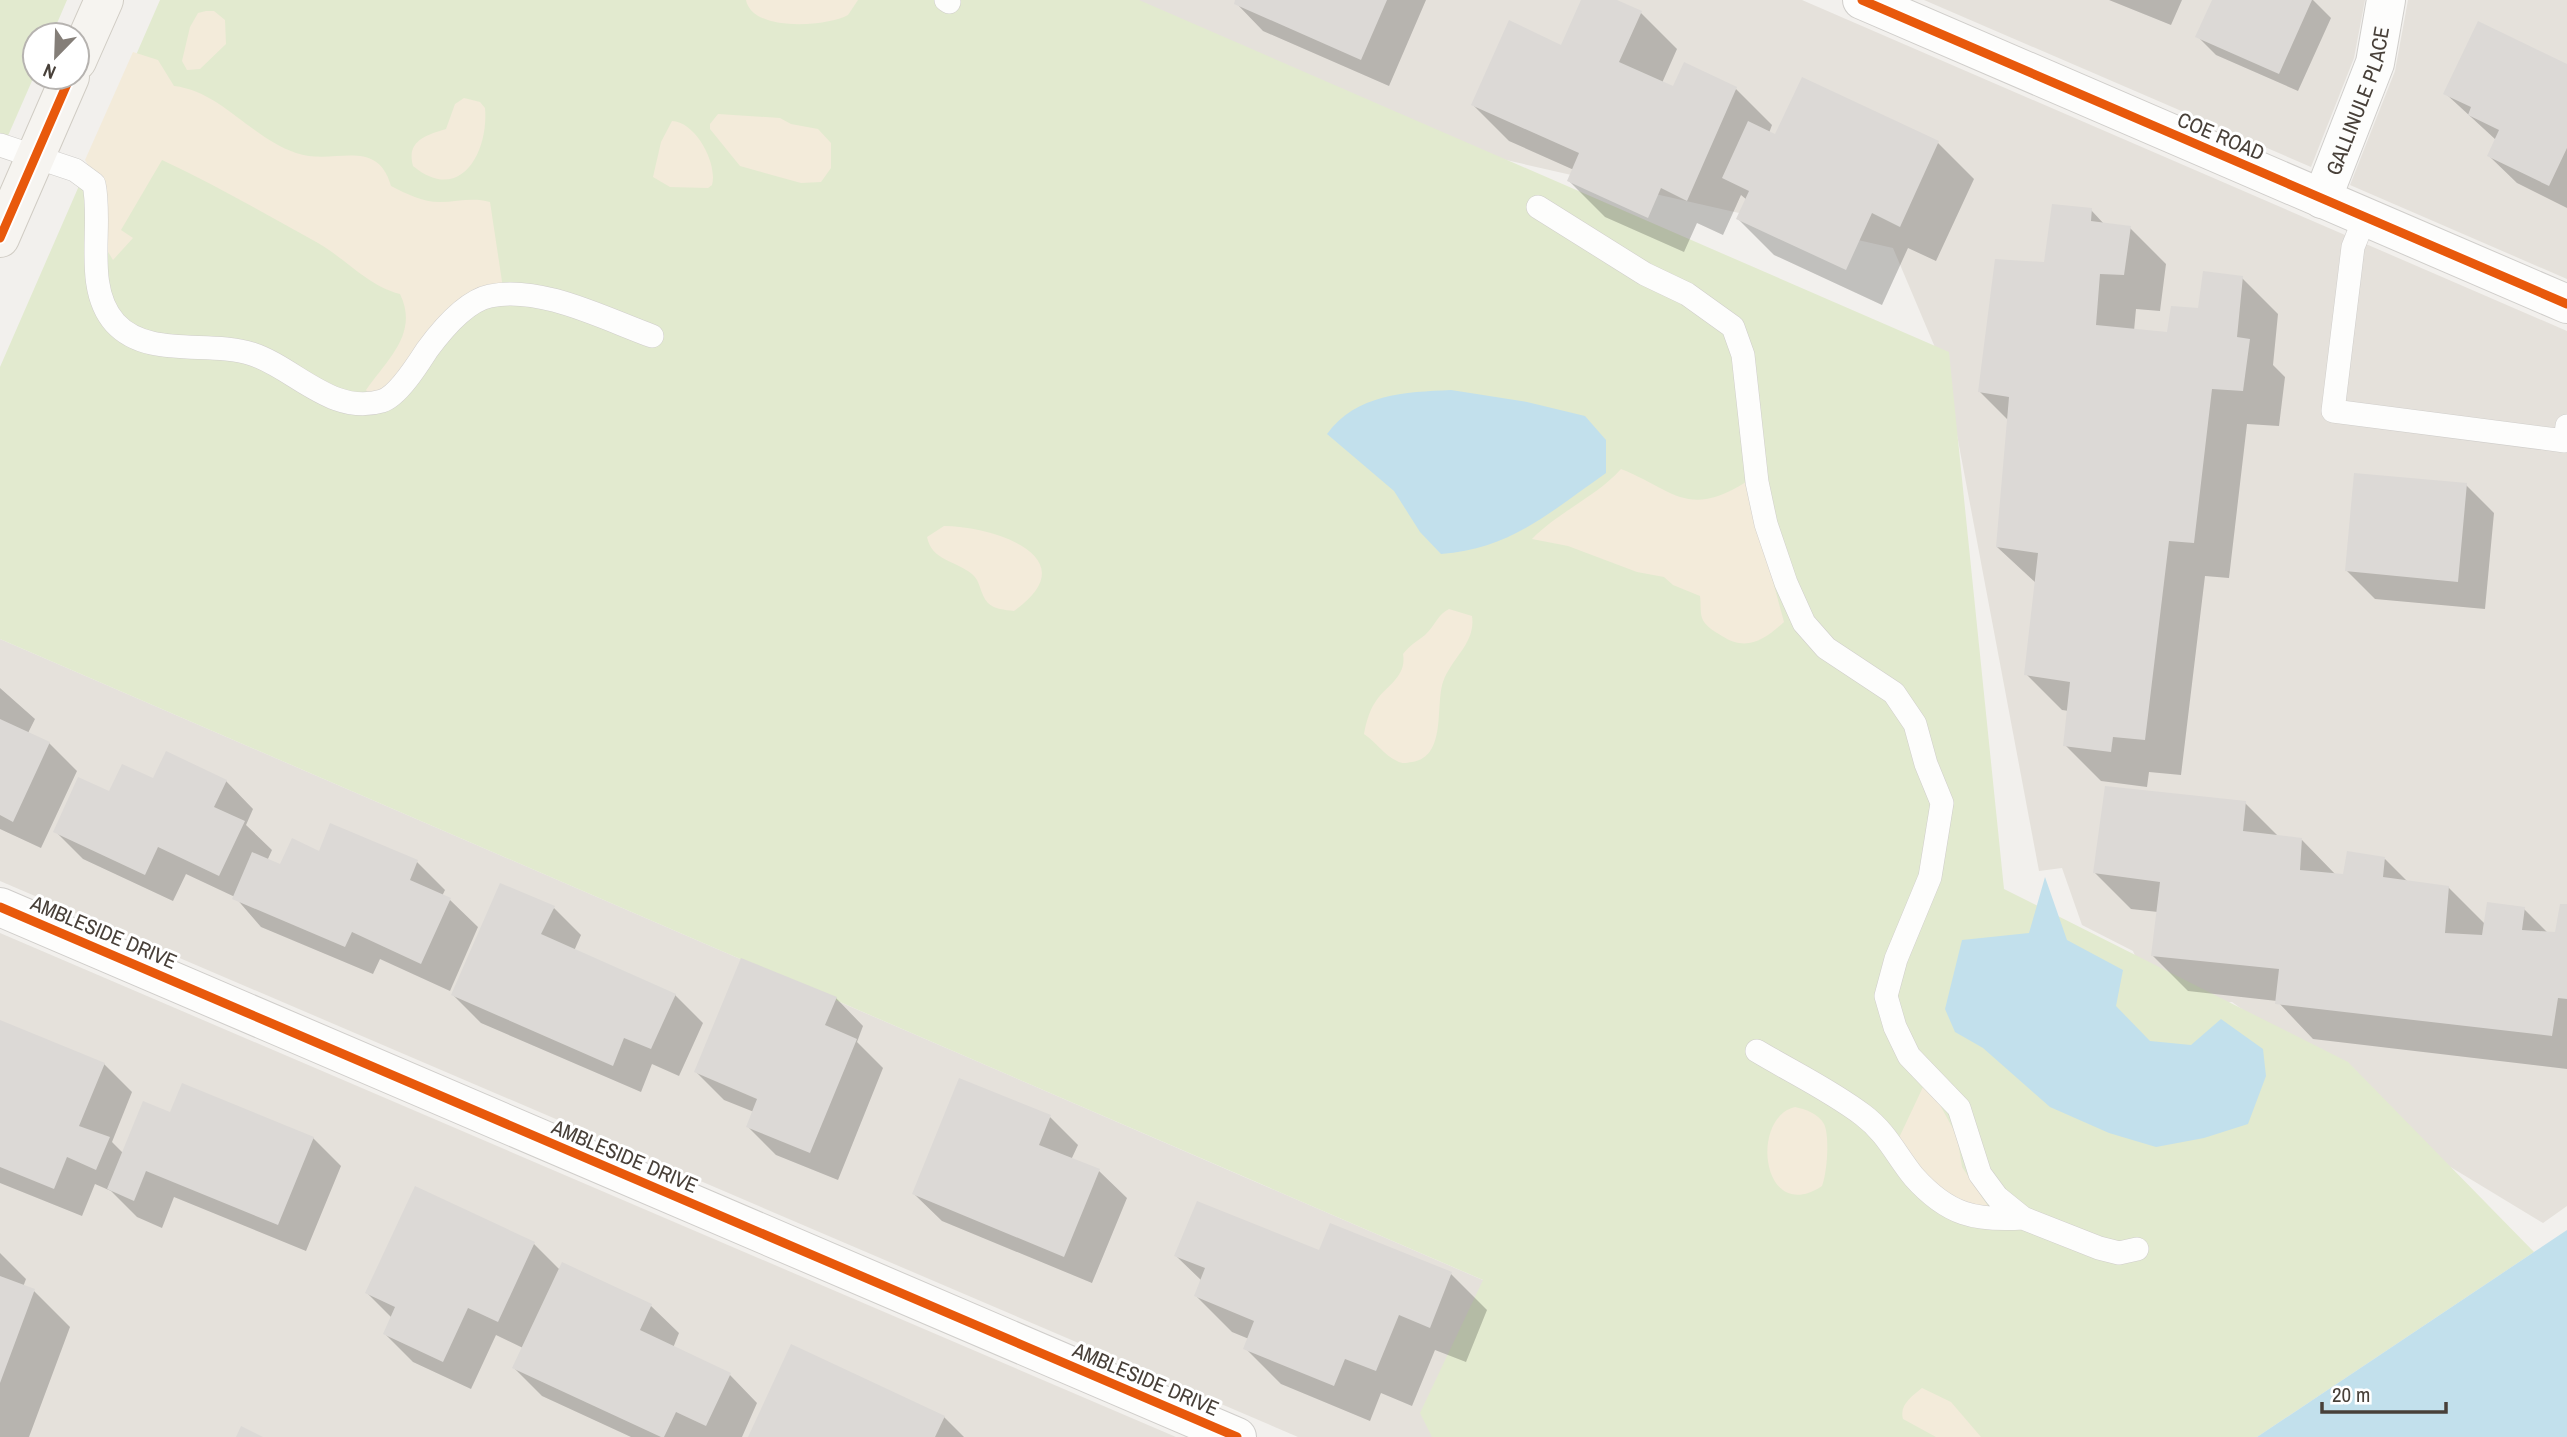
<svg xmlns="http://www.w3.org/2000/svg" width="2567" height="1437" viewBox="0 0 2567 1437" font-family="'Archivo Narrow',sans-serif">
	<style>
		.residential { fill: #e5e1db }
		.green { fill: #e2eacf }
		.sand { fill: #f3ebda }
		.water { fill: #c2e0ec }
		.shadow { fill: #0003 }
		.building { fill: #dcd9d6 }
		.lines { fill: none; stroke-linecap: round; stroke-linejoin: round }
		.lane-casing { stroke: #d0cecb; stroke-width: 24 }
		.street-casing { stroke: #d0cecb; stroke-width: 40 }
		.secondary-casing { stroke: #d0ccc4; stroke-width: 40 }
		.lane { stroke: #fdfdfc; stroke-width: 23 }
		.street { stroke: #fdfdfc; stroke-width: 38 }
		.secondary { stroke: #f6f4f0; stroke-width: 38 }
		.cycleway-casing { stroke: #fff; stroke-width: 13 }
		.cycleway { stroke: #e8590c; stroke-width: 9 }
		.labels { text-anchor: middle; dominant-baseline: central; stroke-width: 6; stroke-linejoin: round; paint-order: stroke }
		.street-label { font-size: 21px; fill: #484039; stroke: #fff }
	</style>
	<rect width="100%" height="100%" fill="#f2f0ed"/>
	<path class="residential" d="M876 0H1802L2567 331V1206L2543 1223 2284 1066 2274 1032 2232 1002 2210 1004 2142 972 2133 951 2082 925 2062 868 2039 871 1945 371 1893 248 1343 123Z
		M1924 0H2365L2354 58 2311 167Z
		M2408 0H2567V279L2350 185 2395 71Z
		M0 639 1647 1351 1611 1437H1298L0 881Z
		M0 933 1176 1437H0Z"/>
	<path class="green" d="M0 0H67L52 35H35V74L0 154Z
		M160 0H1139L1949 352 2004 889 2348 1062 2534 1252 2257 1437H1432L1420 1413 1483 1280 0 639V367Z"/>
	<path class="sand" d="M746 0H858L848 15C826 27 752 32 746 0Z
		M206 11H214L225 20 226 44 200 69 187 70 182 61 190 27 198 13Z
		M133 52 158 60 174 86C220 91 250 137 296 153 334 166 377 136 391 186 407 194 422 202 440 202 458 202 472 197 490 202L503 288 400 380 370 396 366 390C388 359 419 333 400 294 368 286 346 259 318 243 267 215 216 185 162 160L121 230 133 238 113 260 105 247 103 190 85 160Z
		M464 98 480 102 485 108C489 152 460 205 413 166 406 141 426 135 446 129L455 104Z
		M718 114 780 118 791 124 818 129 831 143V168L821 182 801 183 740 166 710 129V124Z
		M672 121C696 122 718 164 712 185L708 188 670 187 653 177 661 142Z
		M1621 469C1674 490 1687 519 1746 482L1784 622C1764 640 1747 652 1722 636 1715 632 1704 625 1702 618 1700 612 1701 602 1700 596L1673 585 1664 577 1637 572 1568 546 1532 539C1558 512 1596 497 1621 469Z
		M944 526C992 526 1090 557 1014 611 1005 610 994 609 988 603 980 595 981 581 972 574 955 560 932 561 927 537Z
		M1449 609 1472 616C1476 643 1452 657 1443 682 1435 706 1447 757 1412 762 1406 763 1402 764 1397 761 1384 755 1376 742 1364 734 1366 723 1369 711 1376 701 1386 686 1407 677 1403 654 1410 645 1416 642 1425 635 1435 626 1437 615 1449 609Z
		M1923 1087 1940 1105 1957 1136 1962 1167 1990 1209 1956 1207 1897 1142Z
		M1795 1107C1805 1109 1819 1114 1824 1124 1830 1136 1827 1174 1822 1186 1762 1226 1749 1118 1795 1107Z
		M1922 1388 1951 1402 1981 1437H1936L1903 1419C1899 1405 1912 1396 1922 1388Z"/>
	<path class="water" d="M1451 390 1527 402 1585 416 1606 440V473C1550 512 1511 549 1441 554L1420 532 1394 491 1327 434C1356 394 1405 392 1451 390Z
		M2045 877 2067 940 2123 970 2116 1006 2150 1041 2191 1045 2221 1019 2263 1049 2266 1076 2248 1124 2204 1138 2156 1147 2109 1133 2050 1107 1983 1048 1955 1032 1945 1009 1962 940 2029 933Z
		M2567 1230V1437H2257L2534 1252Z"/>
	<path class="shadow" d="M1237 0H1426L1389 86 1263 31 1236 3Z
		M1583 0H1613L1641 13 1677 49 1662 83 1674 88 1684 64 1736 89 1772 125 1769 133 1776 136 1803 80 1938 143 1974 179 1936 261 1908 248 1882 305 1774 255 1738 219 1747 200 1741 195 1723 235 1697 223 1684 252 1605 217 1569 181 1574 170 1509 141 1473 105 1562 47Z
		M2109 0H2182L2171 25Z
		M2214 0H2313L2331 18 2298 91 2216 55 2197 36Z
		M2567 66V208L2517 183 2489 156 2496 140 2446 94Z
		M2091 210 2105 225 2130 228 2166 264 2160 311 2136 309 2134 331 2168 334 2242 278 2278 314 2273 365 2285 377 2279 426 2247 424 2229 578 2205 576 2181 775 2149 772 2147 787 2101 781 2065 745 2069 711 2062 710 2026 674 2036 583 1997 547 2009 421 1980 392 2045 264Z
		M2466 485 2494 513 2485 609 2375 599 2347 571Z
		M0 688 35 719 28 733 49 743 77 771 41 848 0 829Z
		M153 781H226L253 809 246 825 272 850 267 861 281 867 320 853 331 825 417 862 445 890 442 896 450 900 478 927 450 991 380 959 373 974 261 927 235 897 186 874 173 901 83 859 55 831 110 794Z
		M2245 803 2280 838 2302 840 2337 876H2344L2385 859 2408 882 2448 887 2486 925 2524 909 2549 934H2557L2567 906V1069L2313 1039 2277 1001 2188 991 2152 955 2158 912 2131 909 2095 873Z
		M554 908 581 935 574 951 675 995 703 1023 679 1076 652 1064 641 1092 481 1023 453 995Z
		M836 998 863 1026 857 1042 883 1068 838 1180 776 1155 748 1127 754 1112 724 1100 696 1072Z
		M0 1022 104 1064 132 1092 112 1142 124 1154 171 1114 313 1138 341 1166 306 1251 174 1197 162 1228 137 1217 111 1191 95 1184 82 1216 0 1183Z
		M1050 1117 1078 1145 1071 1160 1099 1171 1127 1198 1092 1283 942 1221 914 1194Z
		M534 1244 560 1270 651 1306 679 1333 673 1348 730 1375 757 1403 742 1437H631L542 1396 514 1368 523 1348 496 1335 471 1389 413 1362 385 1334 392 1318 367 1293Z
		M1320 1252 1451 1274 1487 1310 1466 1362 1435 1350 1412 1406 1381 1393 1370 1421 1281 1384 1245 1348 1249 1339 1232 1332 1196 1296 1202 1281 1176 1256Z
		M0 1253 26 1279 23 1287 34 1291 70 1327 29 1437H0Z
		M944 1417 964 1437H750Z"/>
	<path class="building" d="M1235 0H1387L1361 60 1234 4Z
		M1581 0H1617L1642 11 1619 62 1673 86 1684 62 1737 87 1687 201 1661 188 1648 218 1567 181 1579 153 1471 105 1509 20 1561 45Z
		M2212 0H2312L2279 74 2195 37Z
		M2478 21 2567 64V148L2549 186 2487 156 2499 130 2468 115 2471 107 2443 94Z
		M1802 77 1939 141 1900 227 1872 213 1846 270 1736 219 1749 191 1722 178 1748 121 1775 134Z
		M2052 204 2092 208 2091 221 2131 226 2124 275 2100 274 2096 325 2167 332 2171 306 2198 308 2203 271 2243 276 2237 337 2250 339 2243 391 2212 389 2194 543 2169 541 2145 740 2113 737 2111 752 2063 746 2070 682 2024 675 2038 553 1996 547 2009 397 1978 392 1995 259 2044 262Z
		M2354 473 2467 483 2458 582 2345 571Z
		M0 719 50 742 13 822 0 815Z
		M166 751 227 780 214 807 245 821 219 876 158 847 145 875 53 832 78 777 109 791 122 764 153 778Z
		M2105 786 2246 801 2243 831 2302 838 2300 870 2343 874 2347 851 2385 857 2383 877 2449 886 2445 933 2482 935 2487 902 2525 907 2522 930 2555 932 2560 904H2567V999L2558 998 2552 1036 2275 1004 2279 969 2151 956 2160 882 2093 873Z
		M330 823 418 860 410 880 451 898 421 964 352 932 345 947 232 899 252 852 280 864 292 838 319 851Z
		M500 883 555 906 541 934 676 994 651 1049 624 1038 613 1066 451 995Z
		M741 958 837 997 825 1025 857 1039 810 1153 746 1127 757 1099 694 1072Z
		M0 1020 105 1063 79 1126 110 1137 96 1170 67 1157 54 1189 0 1167Z
		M959 1078 1051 1115 1039 1145 1100 1169 1064 1257 912 1194Z
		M182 1083 314 1137 278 1225 146 1171 134 1201 107 1189 143 1101 170 1112Z
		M415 1186 535 1242 498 1322 468 1308 443 1362 383 1334 395 1307 365 1293Z
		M1197 1201 1319 1250 1330 1223 1452 1272 1430 1328 1399 1315 1376 1371 1345 1359 1334 1386 1243 1349 1254 1321 1194 1296 1205 1268 1174 1256Z
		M562 1262 652 1304 640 1330 731 1373 706 1426 676 1412 664 1437H661L512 1368Z
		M0 1276 35 1289 0 1383Z
		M791 1344 945 1416 935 1437H748Z
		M241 1426 263 1437H236Z"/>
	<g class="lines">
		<g class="lane-casing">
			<path id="lane" d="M946 0 949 2
				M0 145 75 170 94 184C103 226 83 287 115 323 148 359 209 340 252 354 295 368 332 416 382 401 398 396 418 364 427 350 441 331 466 301 490 296 540 285 605 319 652 336
				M1538 207 1645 274 1687 294 1733 327 1743 355 1757 482 1766 524 1786 583 1804 623 1826 648 1894 693 1915 724 1926 764 1942 803 1930 877 1896 959 1886 996 1895 1027 1909 1056 1959 1108 1980 1174 1997 1197 2023 1218 2099 1248 2119 1253 2137 1249
				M2365 217 2353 247 2333 411 2565 441 2567 426
				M1757 1051C1792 1072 1830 1090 1863 1115 1887 1133 1896 1155 1914 1177 1948 1215 1975 1221 2023 1218"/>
		</g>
		<g class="street-casing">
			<g id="street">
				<path d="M1862 0 2567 304"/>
				<path id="s1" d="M2322 199 2375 63 2386 0"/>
				<path d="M0 907 1237 1437"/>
			</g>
		</g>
		<g class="secondary-casing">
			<path id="secondary" d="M77 61 104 0
				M0 238 70 77"/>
		</g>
		<use href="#lane" class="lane"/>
		<use href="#street" class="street"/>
		<use href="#secondary" class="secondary"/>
		<g class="cycleway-casing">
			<path id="cycleway" d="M1862 0 2567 304
				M0 238 70 77
				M0 907 1237 1437"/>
		</g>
		<use href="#cycleway" class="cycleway"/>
	</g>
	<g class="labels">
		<g class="street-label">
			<text stroke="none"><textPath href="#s1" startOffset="105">GALLINULE PLACE</textPath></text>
			<text transform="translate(2221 136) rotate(23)">COE ROAD</text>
			<text transform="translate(104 932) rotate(23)">AMBLESIDE DRIVE</text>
			<text transform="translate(625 1156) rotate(23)">AMBLESIDE DRIVE</text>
			<text transform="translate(1146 1379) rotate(23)">AMBLESIDE DRIVE</text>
		</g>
	</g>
	<g transform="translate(56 56) rotate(203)"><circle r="33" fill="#ffffff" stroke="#b6b3b0" stroke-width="2"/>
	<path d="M0-5L12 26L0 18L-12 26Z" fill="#847e78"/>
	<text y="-10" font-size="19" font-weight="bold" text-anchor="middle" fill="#484039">N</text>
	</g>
	<path d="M2322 1402v10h124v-10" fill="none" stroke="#484039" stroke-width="3.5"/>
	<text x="2332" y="1402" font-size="21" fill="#484039" stroke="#ffffff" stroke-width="5" paint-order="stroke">20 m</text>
</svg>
